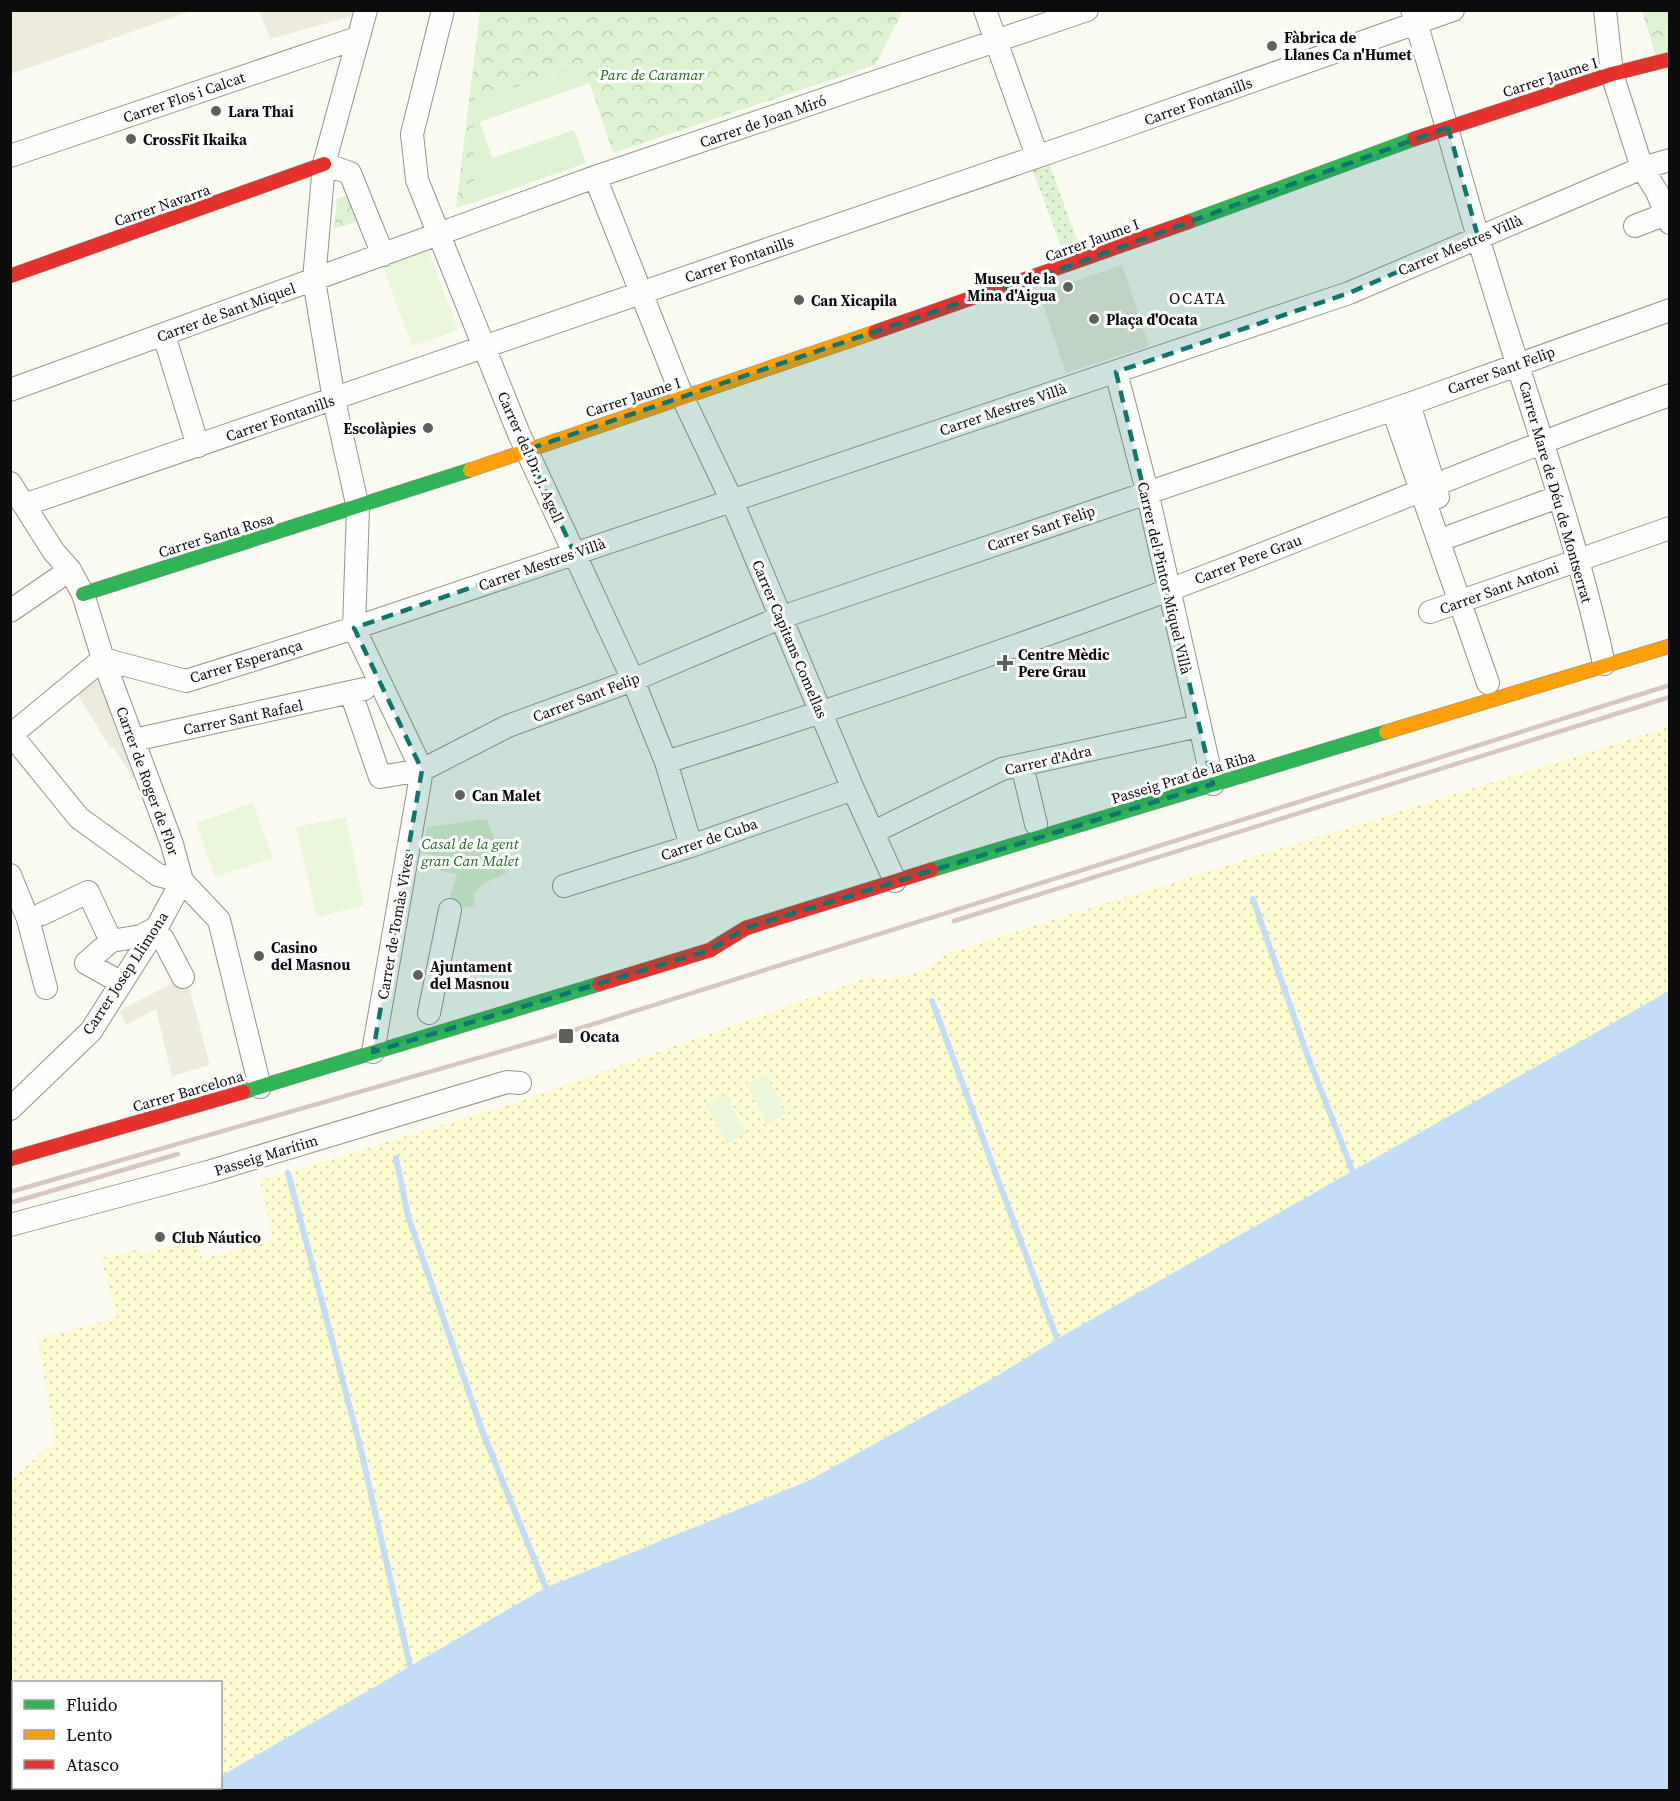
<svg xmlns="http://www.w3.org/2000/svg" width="1680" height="1801" viewBox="0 0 1680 1801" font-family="'Source Serif 4',serif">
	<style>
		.grass { fill: url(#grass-dots) }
		.sand { fill: url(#sand-dots) }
		.park { fill: url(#park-crowns) }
		.garden { fill: #ddf2ce }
		.pitch { fill: #e9f6d8 }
		.plaza { fill: #ebeadb }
		.water { fill: #c3dcf7 }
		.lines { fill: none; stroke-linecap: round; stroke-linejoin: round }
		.stream { stroke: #c3dcf7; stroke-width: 6 }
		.street-casing { stroke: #93938f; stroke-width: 24 }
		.fast-casing { stroke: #8a8a85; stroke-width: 15 }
		.slow-casing { stroke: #8a8a85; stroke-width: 15 }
		.jam-casing { stroke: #8a8a85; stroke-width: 15 }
		.street { stroke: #fefefd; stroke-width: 22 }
		.fast { stroke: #30b455; stroke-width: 14 }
		.slow { stroke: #ff9f0a; stroke-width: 14 }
		.jam { stroke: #e5322d; stroke-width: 14 }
		.rail { stroke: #d7c6c2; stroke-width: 4.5 }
		.marked { fill: #0f766e; fill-opacity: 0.2; stroke: #0f766e; stroke-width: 4.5; stroke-dasharray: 12 8; stroke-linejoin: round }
		.poi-dot { fill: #5f5f5c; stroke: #fff; stroke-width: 2 }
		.labels { text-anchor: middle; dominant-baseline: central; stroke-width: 6; stroke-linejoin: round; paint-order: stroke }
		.poi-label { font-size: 15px; font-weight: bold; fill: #0c0c0c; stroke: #fff; text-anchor: start }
		.park-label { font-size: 15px; font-style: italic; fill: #1b6719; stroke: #fff }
		.street-label { font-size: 15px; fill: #0c0c0c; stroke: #fff }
		.neighbourhood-label { font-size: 16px; letter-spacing: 1.5px; fill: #0c0c0c; stroke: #fff }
	</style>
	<defs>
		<pattern id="grass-dots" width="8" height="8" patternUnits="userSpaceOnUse" patternTransform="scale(1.5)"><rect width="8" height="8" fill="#ddf2ce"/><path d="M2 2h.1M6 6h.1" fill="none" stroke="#bcceb0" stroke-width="1.8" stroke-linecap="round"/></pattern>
		<pattern id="sand-dots" width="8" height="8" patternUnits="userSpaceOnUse" patternTransform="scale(1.5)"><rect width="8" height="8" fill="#fcfbcf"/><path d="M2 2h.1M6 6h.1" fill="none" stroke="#d7d6b1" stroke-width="1.8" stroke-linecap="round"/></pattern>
		<pattern id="park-crowns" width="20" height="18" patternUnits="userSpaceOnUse" patternTransform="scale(1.5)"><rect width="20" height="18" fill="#ddf2ce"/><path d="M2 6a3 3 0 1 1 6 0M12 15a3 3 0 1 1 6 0" fill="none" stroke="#bcceb0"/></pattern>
	</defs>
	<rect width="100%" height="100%" fill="#fafaf0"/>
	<path class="grass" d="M1045 152 1081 251 1065 257 1028 158Z"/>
	<path class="sand" d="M1669 727V991L1057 1339 995 1377 808 1481 545 1588 221 1776 220 1682H14V1788H202L197 1790H11V1479L55 1442 38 1339 117 1318 101 1258 133 1250 144 1253 196 1241 202 1259 273 1240 260 1181 520 1101 869 977C898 982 926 974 947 953Z"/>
	<path class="park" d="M480 11H903L875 65 613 153 584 66 474 100 479 170 473 183 478 201 456 208Z
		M1642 11H1669V70L1661 72Z
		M357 192 368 218 334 229 337 199Z"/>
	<path class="garden" d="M584 65 590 83 480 122 492 158 574 130 586 163 478 201 473 183 479 170 473 161 474 100Z
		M487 819 506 873 482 884 473 895 475 905 445 912 457 874 440 871 444 857 421 853 427 827Z"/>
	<path class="pitch" d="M428 250 458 330 412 346 383 266Z
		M253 803 273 858 215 877 196 823Z
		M346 817 364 905 317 917 296 827Z
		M766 1074 786 1114 767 1124 746 1084Z
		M726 1094 746 1134 727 1144 706 1104Z"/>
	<path class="plaza" d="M11 10H191V11L11 74Z
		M259 11V10L354 11 352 16 270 39Z
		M1122 265 1149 346 1066 373 1039 293Z
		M87 662 107 688 140 775 129 780 131 774 113 747H110L74 689Z
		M186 976 210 1065 172 1076 156 1009 126 1025 119 1011Z"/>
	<path class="water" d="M1669 991V1790H197L202 1788H220L221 1776 545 1588 808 1481 995 1377 1057 1339Z"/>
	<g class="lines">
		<path class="stream" d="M1253 899 1308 1057 1353 1172
			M932 1001 1057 1339
			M396 1158 408 1216 483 1433 546 1588
			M288 1173 361 1450 410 1666"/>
		<g class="street-casing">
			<path id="street" d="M366 10 324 164 314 280 334 400 358 508 354 628 422 770 373 1052
				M443 10 412 134 417 180 519 434 633 680 666 762 691 846
				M985 10 1037 156
				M1412 10C1436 86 1456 162 1478 237 1520 380 1572 519 1604 664
				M1605 10 1612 74 1642 168 1657 192 1670 223
				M10 156 357 38
				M324 164 350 173 383 255
				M595 177 683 398 732 501 853 789 895 881
				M1635 226 1666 214
				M164 335 198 446
				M1116 372 1147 491 1213 784
				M10 390 595 177 1087 10
				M1409 404 1438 497
				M1393 410 1488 683
				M10 483 54 552 70 570 83 594 103 659 172 844 182 881 219 920 260 1087
				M24 505 1100 135 1453 10
				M1451 536 1558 497
				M10 611 70 570
				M1430 612 1670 528
				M103 659 186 681 354 628 1349 293 1642 168 1670 160
				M351 693 380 777 422 770 508 726 633 680 782 617 1409 404 1670 310
				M10 733 79 818 158 875 182 881
				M12 734 103 659
				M134 740 364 689
				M666 762C835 709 1003 652 1169 590 1337 527 1501 455 1670 395
				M1022 765 1036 824
				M874 832 1002 769 1199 726
				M10 875 28 919 46 988
				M564 886 691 846 853 789
				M42 914 88 892 111 941
				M163 939 183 977
				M120 982 86 963 111 941 141 936 156 928
				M429 1013 450 910
				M10 1109 91 1031 157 927 182 881
				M10 1225 208 1172 507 1082 520 1083"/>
		</g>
		<g class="fast-casing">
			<path id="fast" d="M1188 222 1414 139
				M83 594 470 470
				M931 870 1386 732
				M243 1092 599 984"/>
		</g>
		<g class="slow-casing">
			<path id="slow" d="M470 470 875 332
				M1386 732 1670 646"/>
		</g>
		<g class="jam-casing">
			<path id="jam" d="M1414 139 1612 74 1667 60
				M10 276 324 164
				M875 332 1188 222
				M599 984 710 950 746 928 931 870
				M10 1159 243 1092"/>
		</g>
		<use href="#street" class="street"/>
		<use href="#fast" class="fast"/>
		<use href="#slow" class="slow"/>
		<use href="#jam" class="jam"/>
		<path class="rail" d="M954 921 1670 697
			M10 1192 565 1033 1670 685
			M10 1203 178 1154"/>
	</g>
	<path class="marked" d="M1448 127 1478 237 1349 293 1116 372 1213 784 746 928 710 950 373 1052 422 770 354 628 574 552 526 450 1077 263Z"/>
	<g class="poi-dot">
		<circle cx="1272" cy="46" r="6"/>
		<circle cx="216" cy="111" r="6"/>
		<circle cx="131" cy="139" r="6"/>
		<circle cx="1068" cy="287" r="6"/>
		<circle cx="799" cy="300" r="6"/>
		<circle cx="1094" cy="319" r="6"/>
		<circle cx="428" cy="428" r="6"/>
		<path d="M1002 654h6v6h6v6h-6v6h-6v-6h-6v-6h6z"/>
		<circle cx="460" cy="795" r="6"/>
		<circle cx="259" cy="956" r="6"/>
		<circle cx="418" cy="975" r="6"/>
		<rect x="558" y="1028" width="16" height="16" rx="3"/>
		<circle cx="160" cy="1237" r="6"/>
	</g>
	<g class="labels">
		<g class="poi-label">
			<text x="1284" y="37">Fàbrica de<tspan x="1284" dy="17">Llanes Ca n'Humet</tspan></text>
			<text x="228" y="111">Lara Thai</text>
			<text x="143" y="139">CrossFit Ikaika</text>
			<text x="1056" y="278" text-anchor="end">Museu de la<tspan x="1056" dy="17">Mina d'Aigua</tspan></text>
			<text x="811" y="300">Can Xicapila</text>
			<text x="1106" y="319">Plaça d'Ocata</text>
			<text x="416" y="428" text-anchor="end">Escolàpies</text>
			<text x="1018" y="654">Centre Mèdic<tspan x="1018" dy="17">Pere Grau</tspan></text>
			<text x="472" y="795">Can Malet</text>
			<text x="271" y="947">Casino<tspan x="271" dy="17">del Masnou</tspan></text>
			<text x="430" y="966">Ajuntament<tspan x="430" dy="17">del Masnou</tspan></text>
			<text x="580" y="1036">Ocata</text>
			<text x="172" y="1237">Club Náutico</text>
		</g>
		<g class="park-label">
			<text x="652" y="74">Parc de Caramar</text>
			<text x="470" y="843">Casal de la gent<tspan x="470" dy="17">gran Can Malet</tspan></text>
		</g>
		<g class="street-label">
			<text transform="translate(1550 77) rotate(-18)">Carrer Jaume I</text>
			<text transform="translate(184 97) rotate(-19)">Carrer Flos i Calcat</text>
			<text transform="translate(1198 101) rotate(-20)">Carrer Fontanills</text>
			<text transform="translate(763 121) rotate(-19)">Carrer de Joan Miró</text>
			<text transform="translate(162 205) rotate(-19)">Carrer Navarra</text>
			<text transform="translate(1092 240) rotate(-20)">Carrer Jaume I</text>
			<text transform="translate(1460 245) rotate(-23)">Carrer Mestres Villà</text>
			<text transform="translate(739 259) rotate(-19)">Carrer Fontanills</text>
			<text transform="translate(226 312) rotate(-20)">Carrer de Sant Miquel</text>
			<text transform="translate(1501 370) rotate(-20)">Carrer Sant Felip</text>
			<text transform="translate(633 397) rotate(-18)">Carrer Jaume I</text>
			<text transform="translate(1003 409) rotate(-19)">Carrer Mestres Villà</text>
			<text transform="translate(280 418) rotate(-19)">Carrer Fontanills</text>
			<text transform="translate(531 457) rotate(66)">Carrer del Dr. J. Agell</text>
			<text transform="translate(1556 492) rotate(74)">Carrer Mare de Déu de Montserrat</text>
			<text transform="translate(1041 528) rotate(-19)">Carrer Sant Felip</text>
			<text transform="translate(216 535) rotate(-17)">Carrer Santa Rosa</text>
			<text transform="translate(1248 559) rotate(-21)">Carrer Pere Grau</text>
			<text transform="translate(542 564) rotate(-19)">Carrer Mestres Villà</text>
			<text transform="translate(1165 578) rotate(77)">Carrer del Pintor Miquel Villà</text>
			<text transform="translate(1499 588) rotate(-20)">Carrer Sant Antoni</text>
			<text transform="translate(790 639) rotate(67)">Carrer Capitans Comellas</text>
			<text transform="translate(246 661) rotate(-17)">Carrer Esperança</text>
			<text transform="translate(586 697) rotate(-21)">Carrer Sant Felip</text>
			<text transform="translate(243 717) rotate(-12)">Carrer Sant Rafael</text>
			<text transform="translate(1048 760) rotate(-13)">Carrer d'Adra</text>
			<text transform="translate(1183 777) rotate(-17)">Passeig Prat de la Riba</text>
			<text transform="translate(148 781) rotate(70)">Carrer de Roger de Flor</text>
			<text transform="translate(709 839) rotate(-19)">Carrer de Cuba</text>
			<text transform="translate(395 926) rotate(-80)">Carrer de Tomàs Vives</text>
			<text transform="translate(125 973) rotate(-57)">Carrer Josep Llimona</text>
			<text transform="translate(188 1091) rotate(-16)">Carrer Barcelona</text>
			<text transform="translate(266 1155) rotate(-17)">Passeig Marítim</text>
		</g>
		<g class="neighbourhood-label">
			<text x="1198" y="298">OCATA</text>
		</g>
	</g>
	<rect width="1680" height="1801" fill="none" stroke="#0c0c0c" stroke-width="24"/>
	<rect x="12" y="1681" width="210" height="108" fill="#ffffff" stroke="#9e9e9e" stroke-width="1.5"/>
	<rect x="24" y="1700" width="30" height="9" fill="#30b455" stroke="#9e9e9e" stroke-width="1.5"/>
	<text x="66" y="1711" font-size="18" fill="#0c0c0c">Fluido</text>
	<rect x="24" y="1730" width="30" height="9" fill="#ff9f0a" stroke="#9e9e9e" stroke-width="1.5"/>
	<text x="66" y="1741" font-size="18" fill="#0c0c0c">Lento</text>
	<rect x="24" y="1760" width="30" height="9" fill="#e5322d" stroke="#9e9e9e" stroke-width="1.5"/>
	<text x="66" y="1771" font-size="18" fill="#0c0c0c">Atasco</text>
</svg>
